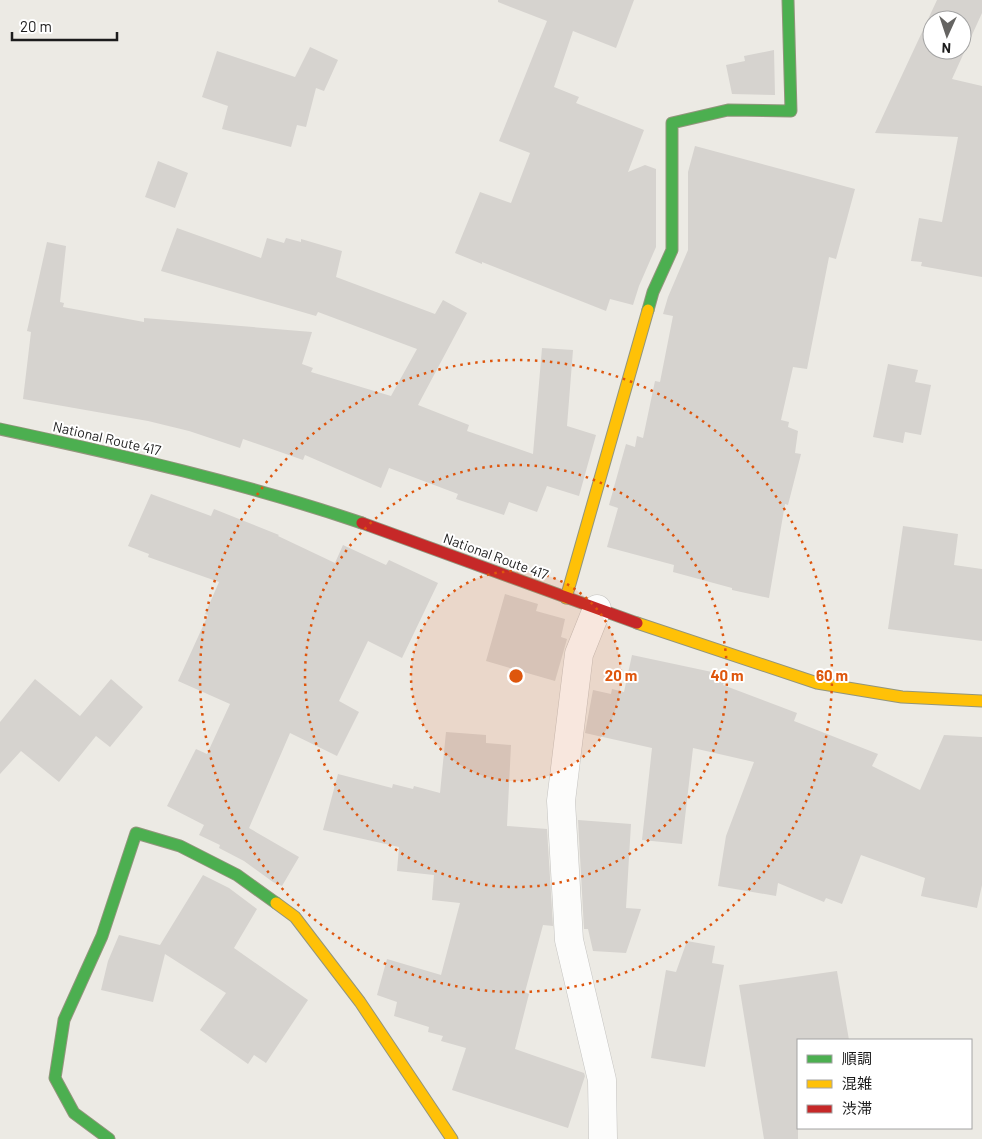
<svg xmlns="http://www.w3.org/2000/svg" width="982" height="1139" viewBox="0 0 982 1139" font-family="Barlow,'Noto Sans JP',sans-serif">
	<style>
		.building { fill: #d6d3cf; fill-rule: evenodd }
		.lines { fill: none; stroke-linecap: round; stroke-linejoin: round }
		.street-casing { stroke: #c4c3c0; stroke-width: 29 }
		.fast-casing { stroke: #92957c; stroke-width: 13 }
		.slow-casing { stroke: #92957c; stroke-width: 13 }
		.jam-casing { stroke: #92957c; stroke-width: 13 }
		.street { stroke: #fcfcfb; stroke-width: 28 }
		.fast { stroke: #4caf50; stroke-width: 11 }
		.slow { stroke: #ffc107; stroke-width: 11 }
		.jam { stroke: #c62828; stroke-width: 11 }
		.ring { fill: none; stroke: #de560d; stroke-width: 2.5; stroke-dasharray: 2.5 5 }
		.labels { text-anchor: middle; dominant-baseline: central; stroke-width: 4; stroke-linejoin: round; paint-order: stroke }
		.street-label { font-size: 14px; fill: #1c1c1c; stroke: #fff }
		.centre { fill: #de560d; stroke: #fff; stroke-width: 2.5 }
		.ring-label { font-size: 15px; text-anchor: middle; font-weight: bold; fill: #de560d; stroke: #fff; stroke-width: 4; stroke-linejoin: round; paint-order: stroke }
	</style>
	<rect width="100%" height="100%" fill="#eceae4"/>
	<path class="building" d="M498 0H634L616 48 573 31 554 87 579 97 576 103 644 130 628 172 645 165 656 169V247L639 286 633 305 610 299 606 311 482 262V264L455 253 480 192 511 203 530 153 499 141 547 21 498 2Z
		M937 0H982V13L952 79 982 86V277L921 266 922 262 911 261 919 218 942 222 958 137 875 133ZM932 20H962V50H932Z
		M310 47 338 60 324 91 316 88 306 127 297 125 291 147 222 129 228 106 202 97 217 51 295 77Z
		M774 50 775 95 732 94 726 65 745 61 744 56Z
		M695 146 855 189 836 259 829 257 807 369 793 367 781 420 789 422 788 427 798 431 795 453 801 454 788 505 785 504 769 598 732 590V588L673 572 674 565 607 547 618 508 609 505 626 444 635 447 637 436 643 438 655 381 660 382 673 316 663 314 668 297 688 250V172Z
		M158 161 188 173 175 208 145 197Z
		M177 228 261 258 267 238 284 243 286 238 301 242V239L342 251 336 277 435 314 443 300 467 313 418 405 469 425 467 431 533 454 542 348 573 350 567 426 596 435 579 496 547 486 537 512 509 502 504 515 456 499 458 494 389 468 381 488 305 455 303 460 243 439 240 448 189 431 148 421 23 399 31 332 27 331 47 242 66 246 60 302 64 303 63 307 144 322V318L312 332 302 364 313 368 311 372 391 396 417 349 318 312 316 316 161 271Z
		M888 364 918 370 915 382 931 385 921 435 905 432 903 443 873 437Z
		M151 494 211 516 214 509 279 535 278 536 335 563 343 545 386 565 389 560 438 583 402 658 368 641 339 701 359 712 337 756 290 733 249 828 299 857 282 886 273 882 244 861 219 848 220 845 199 835 204 825 167 806 196 749 207 754 230 704 178 681 208 615 205 614 219 582 148 557 149 554 128 546Z
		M903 526 958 534 954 565 982 569V641L888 629Z
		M505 594 538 604 536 611 565 619 561 637 567 639 555 681 486 661Z
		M632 655 726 675 723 685 797 713 794 721 878 754 872 766 920 790 944 735 982 737V885L977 908 921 896 925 878 861 855 842 904 826 898 824 902 778 883 776 896 718 886 726 836 754 762 693 748 682 844 642 840 652 748 585 733 593 690 611 694 612 689 624 692Z
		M35 679 80 716 111 679 143 707 110 747 96 736 59 782 21 751 0 774V722Z
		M446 732 486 735V743L511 745 507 826 547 829 553 926 543 925 525 992 529 994 515 1049 584 1073 585 1076 568 1128 452 1090 466 1048 441 1041 443 1036 428 1032 429 1027 394 1016 397 1002 377 995 387 959 441 975 460 903 432 900 434 875 397 871 399 847 323 830 338 774 392 788 393 784 413 789 414 786 440 793Z
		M578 820 631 824 626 908 641 909 626 953 593 951 588 929H584Z
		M203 875 229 888 257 909 234 948 308 1000 266 1063 254 1055 248 1064 200 1030 226 993 165 954 153 1002 101 990 108 961 119 935 160 945Z
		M687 941 715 946 712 963 724 965 705 1067 651 1058 666 970 676 972Z
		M837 971 849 1040H798V1139H764L739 985Z"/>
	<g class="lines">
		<g class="street-casing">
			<path id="street" d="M597 609 579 654 561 801 569 940 602 1080 603 1139"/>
		</g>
		<g class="fast-casing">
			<path id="fast" d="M648 310 653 292 672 250V123L728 110 791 111 788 0
				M0 429C122 455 244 483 362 523
				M109 1139 74 1113 55 1078 64 1020 102 936 136 833 180 846 237 875 276 903"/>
		</g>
		<g class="slow-casing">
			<path id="slow" d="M566 598 648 310
				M637 623 817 683 902 697 982 701
				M276 903 295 917 360 1002 452 1139"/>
		</g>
		<g class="jam-casing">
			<path id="jam" d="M362 523 637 623"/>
		</g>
		<use href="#street" class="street"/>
		<use href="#fast" class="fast"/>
		<use href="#slow" class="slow"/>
		<use href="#jam" class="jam"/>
	</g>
	<circle cx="516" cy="676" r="105" fill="#de560d" fill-opacity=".12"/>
	<g class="ring">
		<circle cx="516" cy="676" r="105"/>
		<circle cx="516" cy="676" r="211"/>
		<circle cx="516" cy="676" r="316"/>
	</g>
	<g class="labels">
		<g class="street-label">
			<text transform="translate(107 438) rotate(13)">National Route 417</text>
			<text transform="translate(496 556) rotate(20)">National Route 417</text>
		</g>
	</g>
	<circle cx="516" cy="676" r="8" class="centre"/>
	<g class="ring-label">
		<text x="621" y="681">20 m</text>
		<text x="727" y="681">40 m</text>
		<text x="832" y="681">60 m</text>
	</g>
	<rect x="797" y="1039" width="175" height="90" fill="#ffffff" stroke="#a4a4a4"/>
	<rect x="807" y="1055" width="25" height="8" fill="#4caf50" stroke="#a4a4a4"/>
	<text x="842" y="1064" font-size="15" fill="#1c1c1c">順調</text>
	<rect x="807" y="1080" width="25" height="8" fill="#ffc107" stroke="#a4a4a4"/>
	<text x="842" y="1089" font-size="15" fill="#1c1c1c">混雑</text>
	<rect x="807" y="1105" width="25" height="8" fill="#c62828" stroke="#a4a4a4"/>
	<text x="842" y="1114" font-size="15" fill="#1c1c1c">渋滞</text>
	<g transform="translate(947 35) rotate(183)"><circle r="24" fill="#ffffff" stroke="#a4a4a4"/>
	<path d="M0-4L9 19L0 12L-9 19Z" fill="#656462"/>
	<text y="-8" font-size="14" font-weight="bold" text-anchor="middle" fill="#1c1c1c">N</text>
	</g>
	<path d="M12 32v8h105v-8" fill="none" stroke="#1c1c1c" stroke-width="2.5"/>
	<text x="20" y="32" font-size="15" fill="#1c1c1c" stroke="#ffffff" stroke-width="4" paint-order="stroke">20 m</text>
</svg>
